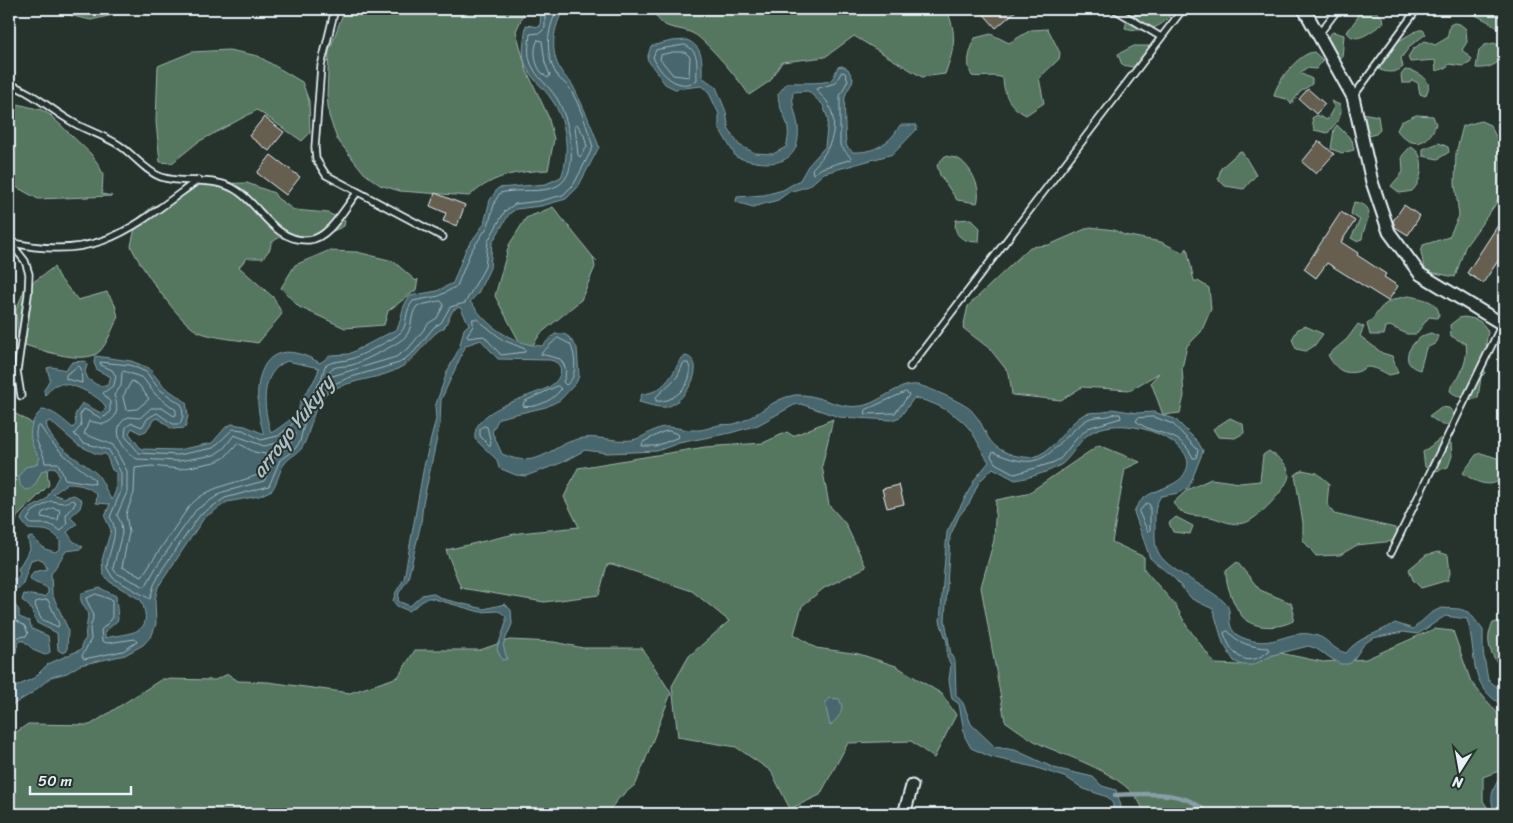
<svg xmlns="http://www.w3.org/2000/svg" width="1513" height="823" viewBox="0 0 1513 823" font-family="Sriracha,sans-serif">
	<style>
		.green { fill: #55765f; stroke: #9eb4ac }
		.water { fill: #46666d; stroke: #879ea5; fill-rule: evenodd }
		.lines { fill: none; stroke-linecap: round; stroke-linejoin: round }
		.shore { stroke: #a7b9c0; stroke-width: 1 }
		.stream { stroke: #879ea5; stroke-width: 4.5 }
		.building { fill: #665e4f; stroke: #e8f1f8 }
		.service-casing { stroke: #e8f1f8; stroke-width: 9 }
		.minor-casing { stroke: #e8f1f8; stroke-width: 15 }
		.service { stroke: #26332d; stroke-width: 5.5 }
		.minor { stroke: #26332d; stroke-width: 11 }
		.labels { text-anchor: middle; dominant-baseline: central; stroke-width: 4; stroke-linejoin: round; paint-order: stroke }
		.water-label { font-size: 20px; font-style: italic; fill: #afc0c7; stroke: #26332d }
	</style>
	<rect width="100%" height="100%" fill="#26332d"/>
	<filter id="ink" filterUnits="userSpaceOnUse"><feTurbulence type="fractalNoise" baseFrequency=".02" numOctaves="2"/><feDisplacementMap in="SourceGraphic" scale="10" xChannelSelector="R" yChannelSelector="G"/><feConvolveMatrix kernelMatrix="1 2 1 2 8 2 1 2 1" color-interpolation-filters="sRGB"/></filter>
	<g filter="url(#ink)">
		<path class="green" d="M41 9H139L91 20Z
			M347 9H526L516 31 526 69 548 116 554 139 548 170C515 172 496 174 469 196L400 191 380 185 364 173 337 139 329 116 327 95 329 51 344 11Z
			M653 9H947C957 37 955 46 945 74L922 77 854 36 825 57 782 62 770 81 749 95C742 83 706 40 694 34 678 25 661 33 653 9Z
			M1130 9H1173C1166 29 1143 33 1125 28Z
			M1356 9H1373L1383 18 1384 23C1373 29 1356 47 1347 32L1358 17Z
			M1464 9H1504V33L1491 23Z
			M1454 23 1460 24 1466 29 1467 42 1462 50 1472 59 1470 63 1463 66 1449 64 1446 68 1436 71 1435 60 1410 62 1408 57 1413 49 1425 41 1435 45 1447 38 1450 25Z
			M1048 29 1060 53 1059 59 1039 78 1044 103 1026 115C1010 107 1004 96 1003 78 994 74 982 78 972 76 965 62 970 52 975 38L991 34 1009 43 1031 30Z
			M1419 30H1423L1426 34 1411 45 1401 58 1403 67C1396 73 1389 73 1380 70 1381 50 1403 37 1419 30Z
			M1333 32 1344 35 1342 58 1337 57 1325 45 1329 35Z
			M1494 43 1501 46 1504 54C1499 65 1487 69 1476 68L1479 50 1485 45Z
			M1134 46H1149C1151 59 1148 62 1138 68L1122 65 1118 54Z
			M229 50 258 56 302 82 309 101 310 133 302 141 257 110 198 142 172 163 160 162 156 122 158 66 192 52Z
			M1314 52 1323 60 1316 69 1306 68 1300 73 1312 79V84L1300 92 1291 104 1287 99 1274 96C1276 82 1299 53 1314 52Z
			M1405 70C1418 71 1436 80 1425 96L1420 94 1418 83 1412 80 1410 83H1402L1401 75Z
			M1331 101 1340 105C1344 117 1335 123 1328 133L1314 130 1312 118 1317 115 1327 120 1334 107Z
			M9 102 42 110 52 116 50 115 91 154 98 164 103 174 102 194 112 196 38 199 9 183Z
			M1362 113 1378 116 1380 130 1376 134 1368 136 1360 124Z
			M1416 115 1433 116 1436 124C1429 145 1411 150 1397 130L1401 122Z
			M1481 121 1490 125 1504 152V186L1495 205 1465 247 1455 277 1425 271 1421 252 1423 245 1449 237 1459 216 1455 183 1456 153 1463 126Z
			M1337 125 1352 140 1354 150 1342 153 1331 149 1334 129Z
			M1439 143 1448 147 1449 152 1438 159 1423 156V149Z
			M1410 147C1427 152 1423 181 1412 191L1400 193 1391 186 1403 172 1402 156Z
			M1240 151 1243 153 1256 175 1244 189 1225 186 1218 179 1221 168Z
			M945 156C949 157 956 157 960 160 972 168 982 190 977 203L957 200 940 175 937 165Z
			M247 183 274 193 277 198 294 210 328 213 345 221 344 226C334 231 315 239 305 238 290 236 285 232 271 243L270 249 263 258H247L239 267 274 298 282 314 258 343C242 340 210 338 197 331 180 323 138 264 131 246L137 219 152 207 202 184Z
			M1354 202C1381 206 1363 224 1362 239L1356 241 1351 238 1360 220 1351 214Z
			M553 207 597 262 593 257 595 267 581 300 540 334 532 347 520 343 495 296 509 245 526 218Z
			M971 219 980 228 979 242C965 242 952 237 956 220Z
			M1090 227 1114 230 1124 235 1161 242 1184 253 1187 248 1194 281H1198L1209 288 1211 309 1201 332 1187 346 1182 368 1184 396 1180 413 1163 415 1151 382 1159 373 1130 390 1082 387 1061 400 1012 395 1009 373 990 349 963 328 968 306 1030 247 1049 245Z
			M328 251 357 252 393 261 416 281 418 279 416 290 388 311 384 325 345 328 299 307 281 288 295 265Z
			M54 267 58 276 78 300 107 292 115 305 118 317C113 327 108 342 100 351 85 367 36 348 18 343L16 310 25 288Z
			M1409 296C1422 299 1438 300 1439 315L1437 318 1429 317 1416 334H1407L1390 326 1386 327 1384 335H1370L1367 324C1374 319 1375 315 1380 309 1386 301 1400 297 1409 296Z
			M1464 317C1477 319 1482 320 1488 332L1486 343 1488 352 1484 365 1485 373 1481 377 1478 398C1469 402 1457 397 1450 391 1451 383 1455 383 1459 377 1464 367 1468 355 1466 344L1451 336 1450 325 1459 318Z
			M1358 324 1364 327 1360 336 1382 353 1392 356 1398 373 1389 375C1382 371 1375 367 1367 367 1363 368 1360 372 1356 372 1341 375 1334 366 1328 355L1347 339Z
			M1305 326 1323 334 1314 346 1306 351 1296 349 1292 339 1298 329Z
			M1431 333 1438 336C1439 344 1432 345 1426 348L1420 370C1394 363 1414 336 1431 333Z
			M1441 407 1449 408 1457 417 1451 425H1442L1429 416Z
			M9 410 30 422 54 450C47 462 46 471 49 485L17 517 9 547Z
			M1230 418 1243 424 1244 433 1235 438 1218 437 1213 429Z
			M833 419 822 466 829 505 845 523 866 567 824 588 802 606 794 634 816 648 859 654 896 666 942 694 956 715 934 758 911 741 848 743 820 795 790 809 771 771 736 747 678 737 672 686 689 656 729 621 692 591 612 564 607 565 599 595 544 602 461 588 446 550 519 533 579 527 564 497 578 468 705 447 763 443 787 432 793 436Z
			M1441 438 1451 443 1452 456 1448 467 1436 471 1425 467 1423 452Z
			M1099 445 1140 462 1125 469 1112 542 1144 557V569L1176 606 1186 625 1215 664 1239 665 1280 653 1323 662 1366 659 1434 629 1453 631 1471 682 1504 721V769L1483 777V801L1492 814H1144C1137 778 1074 759 1044 746 1031 740 1018 730 1005 721L981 587 994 540 996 500 1027 494Z
			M1269 451C1277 457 1287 462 1289 474 1290 486 1256 521 1244 523 1232 526 1222 520 1211 517 1201 515 1193 517 1184 513 1180 511 1176 507 1173 503L1187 490 1211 479 1240 483 1260 481 1263 455Z
			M1481 453 1497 458 1502 479C1489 489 1475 482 1463 473L1476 455Z
			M1302 470 1317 473 1329 483 1327 504 1334 514 1395 528 1403 540 1357 545 1340 555 1316 556 1303 540V523L1295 475Z
			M1176 517 1193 526 1190 534 1173 532 1169 523Z
			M1438 552 1448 555 1450 573 1448 580 1421 588 1413 580 1409 569 1426 555Z
			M1237 562 1260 590 1291 603 1294 613 1293 621C1280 628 1260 629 1247 621 1236 613 1225 584 1226 571Z
			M1504 620V672C1492 656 1483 643 1493 623Z
			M509 640 554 642 583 648H642L671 693 636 784 619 798 606 814H9V737L28 724 90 725 162 679 215 680 228 674 238 681 268 682 350 693 398 677 415 650H480Z"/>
		<path class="water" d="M541 9H564C553 28 549 51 561 71 564 77 570 80 573 86 583 106 592 126 599 147L578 187 566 199 541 206 516 209 509 214 492 243 490 268 478 293 470 302C474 305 476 310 480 314 495 332 519 345 542 346L555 334H564L569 337 577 348 579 376 576 383 560 400 546 407 499 418 492 432 502 454C542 472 551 442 584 438 600 436 616 442 632 440 645 438 655 426 667 427 676 427 684 430 693 430 703 431 710 427 719 425 724 424 729 425 734 424 756 419 772 398 795 395 820 393 837 410 861 406 880 403 897 383 917 385 926 386 964 403 971 410 990 430 982 445 1013 455 1022 457 1031 459 1039 455 1058 446 1066 425 1083 415 1092 410 1104 415 1112 409L1137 413 1154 412 1175 419 1198 442 1203 451 1189 487 1179 493 1161 496C1154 506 1155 513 1155 525 1155 534 1154 546 1159 554 1171 573 1212 588 1226 604 1234 613 1223 628 1241 637 1274 652 1289 626 1318 636 1328 639 1333 650 1346 653 1359 636 1378 634 1395 623L1413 629 1431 613 1441 608 1459 609 1469 612 1483 630V651L1488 680 1504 692V706C1466 685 1478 654 1467 619L1445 616 1418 634 1403 632 1373 638 1364 644 1352 662 1348 664H1340L1315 648 1308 646 1273 655 1253 665H1242L1234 661 1223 643 1213 609 1192 599 1174 578 1150 558 1134 512C1143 486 1177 492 1186 471 1191 461 1185 452 1177 445 1155 428 1115 418 1090 433 1078 441 1073 455 1062 464 1050 472 1028 478 1015 480L993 468 979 482 970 502 959 516 950 536 945 620 951 655 955 661 956 695 963 703 971 724 995 747 1015 750 1054 768 1093 777 1102 786 1116 790 1121 806 1120 814H1113V804L1108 797 1084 789 1067 778 1034 767 991 757 971 748 965 737 959 704 952 699 949 680 951 665 947 657V642L940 621 947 532 975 479 989 462C981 451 976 435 966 425 954 412 932 401 914 398L900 417 892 420 839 417 801 404 794 405 758 425 730 433 679 443 657 451 607 453 585 450 561 463 526 476 516 475 499 468 497 460 475 439C471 409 529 398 549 387 561 380 567 364 550 360L498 359 481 340 466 345 441 400 440 424 423 503 421 523 408 579 399 593 398 601 410 606 422 595 432 593 443 599 484 609 505 604 511 610 512 624 503 645 507 659 502 660 497 649 506 623V617L502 613 498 611 480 612 431 598H427L409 611 397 606 393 601 396 592 404 579 424 466 436 419 435 407 447 372 459 349 464 329 469 324 460 307 453 310 444 328C430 333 419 356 403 366 381 380 353 378 330 391 313 400 312 428 304 444 300 454 291 455 285 463 279 470 278 482 272 490L259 496 227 502 204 518 158 587 155 600 156 624 152 635 143 645 125 655 80 665 67 673 51 677 32 693 9 707V690L34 678 48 664 82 649V644L86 638C84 628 90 619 87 612 84 604 78 602 82 593L100 588 116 596 118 620 105 632V638C130 632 156 636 141 600L110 582 103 574 102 560 111 530 105 517 110 504 96 503 97 495C90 486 78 484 67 484L53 494 63 498 74 495 82 500 80 508 70 517 77 524 67 532 73 541 83 547 81 549 66 551 51 574 52 594 68 629 67 651 63 653 58 650 57 633 37 623 30 607 22 600 24 594 44 597 48 593V589C42 583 34 585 30 578L33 572 47 569 44 561 38 558 31 560 22 586 16 589 9 586V559L11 564 12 579H17L20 574 18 569 30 549 28 538 32 537 45 549 55 552 60 549V540C49 527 43 531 28 529L21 520C25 507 36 507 45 500 47 498 57 480 59 476L55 467 42 471C37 479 36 490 25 490L20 485 19 476 25 467 36 465 40 458C28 443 26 424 42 410 54 410 64 421 73 428L76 424 75 415 82 403 101 413 106 408C104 398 71 382 60 384 52 384 50 391 45 395L44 390 50 379 47 368 52 367 66 370 72 362 85 361 87 365 85 372 88 379 97 385 107 386 111 377 97 370 94 363 95 356 131 361 149 368 163 386 186 402 188 416 185 428 172 429 158 418 154 419 146 431 140 433 132 428 129 433 141 449 178 450 212 443 226 427 232 424 245 426 264 434C249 389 258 327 320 363L331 355 349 354 397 329C403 317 400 309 410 296L437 291 453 283 466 249 484 224 490 200 498 188 546 184 561 177C571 154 566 120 552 100 543 86 531 80 525 63 521 52 525 37 526 25L540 27ZM287 361 319 368C316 382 306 390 300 403 299 406 299 412 297 414 294 417 274 432 271 433 263 408 259 373 287 361ZM50 421 78 445 97 454H106L112 470 116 472V490L112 500C106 493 104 482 97 474 80 459 50 447 46 423Z
			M687 40C704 48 702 61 702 77L716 87 726 112 729 130 739 145 755 153 773 154 786 147C794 121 779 117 778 94L787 83C797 82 826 85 832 79 835 76 836 70 838 67L842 66 848 69 853 79C852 86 846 90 845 97 844 102 845 145 847 147L853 152C874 153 891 143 900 125H916L917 129 893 154 824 173 809 186 789 192 778 200 753 207 736 202 737 197 764 195 783 190 800 180 808 166 825 147 828 119 823 105 808 91 793 92C791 103 796 114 798 126 802 169 766 167 736 157L719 128V114L708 91 701 86 675 89 665 84 647 59 651 46 672 41Z
			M686 356C709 363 684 404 666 407 658 408 647 404 639 402L642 394C663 393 673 375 681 358Z
			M9 598 19 610V617L29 621 32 629 48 636 50 652 45 655 35 651 24 641H20C13 649 19 659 9 673Z
			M829 698 839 699C846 711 839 716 830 726L825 703Z
			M1498 781H1504L1501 795 1504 803V814H1497C1489 804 1491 791 1498 781Z"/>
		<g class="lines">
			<path class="shore" d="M545 9V28L540 33 530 34C529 44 527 54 531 64 537 78 548 85 556 97 568 115 583 173 557 186 541 194 518 188 500 193L495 201 488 226 471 251 457 286 439 296 413 301C403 313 409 325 400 333 394 339 360 356 351 359 341 362 334 360 325 366L321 380 305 406 301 417 278 436 261 440 243 430 233 429 213 448 178 455 139 453 125 436 126 427 132 423 142 427 148 418 157 413 173 424H180L183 416 182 405 159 389 146 372 130 365 100 362 101 365 112 370 116 376 114 385 103 393 110 402V411L106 416 101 418 84 409 80 415 81 426 74 434 84 443 109 450 121 473V491L110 517C121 534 108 549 107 568L113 578 150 599 154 585 163 568 200 515 225 498 269 486 280 460 294 450 300 442 304 424 318 394 327 387 348 378 399 363 414 352 434 327 441 323 450 307 465 303 485 267 488 241 505 211 515 204 540 201 563 195 574 184 593 147C587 127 580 104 568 86 565 83 562 81 559 78 544 58 546 29 558 9
				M538 40 542 41 545 63 550 75 548 78C536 72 531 51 538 40Z
				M685 45C701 52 696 66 697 80 679 93 660 74 653 57L656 50Z
				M674 52H685L690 57 689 77 673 75 660 59 661 55Z
				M842 72 845 73 848 80 840 96V145L852 159 822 168 813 174 812 169C830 151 840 129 829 105 826 98 819 95 816 89L835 83Z
				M577 124 584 135 587 147 580 157 578 155 575 126Z
				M441 301 444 305 437 318 429 323 409 348 396 357 329 377 330 370C337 365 344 367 352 365 362 362 396 345 404 338 414 329 409 315 417 306Z
				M473 319H477L503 340 525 349V352L501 355 484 336 468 338 467 335 473 326Z
				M558 338 570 344C576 355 578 378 566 385L563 382C567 373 567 368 560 359L541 354Z
				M684 363H688C697 380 675 404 656 401V397L677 377Z
				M79 366 81 368 82 383 66 379V375Z
				M124 371 143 378 155 394 176 410V415L174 416 162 408H151L140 418 128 417C108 428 123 451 137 459L179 461 214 455 224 448 234 435 264 446 281 442 292 431 296 433 290 445 274 458 264 481 223 492 196 510 158 564 145 587 116 573 113 568 122 533 121 523 117 515 127 492V471L113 445 84 434 89 421 103 424C118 420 119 408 114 395L121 386 122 373Z
				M132 381 139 385 149 399 137 409 126 410 123 397Z
				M558 386 561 389C554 400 535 409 523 406L524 402Z
				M906 392 909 395 895 413 865 414 866 410Z
				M1114 414H1120L1121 418 1088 428 1077 438 1060 459 1052 463 1015 474 995 463 991 456 993 452C1048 476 1047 449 1085 421 1093 414 1106 419 1114 414Z
				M1154 417 1173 424 1198 450 1196 458H1193C1180 429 1155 437 1136 421L1138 418Z
				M40 426C54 449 72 462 94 479L95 484 65 479 58 463H45C44 449 32 443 37 427Z
				M484 426 487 427 491 443 490 446 480 436V429Z
				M669 431 678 434 679 437 656 446H642L643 442 663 432Z
				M238 443 254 452 266 454 260 474C234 485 207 485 188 508L142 576 122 567 129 532 126 514 134 493 135 468 151 466 180 469 215 462 224 458Z
				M51 501 63 503 73 500 76 502C72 511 63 510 67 523L61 531 49 524H31L27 520 32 512Z
				M1147 503 1150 505V530L1148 532 1139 512Z
				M53 508 60 510 58 520 41 517 42 513Z
				M96 594 112 600V619L101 630 102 641 107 643 135 639 137 642 123 651 84 659 82 656 91 639 90 628 93 618 92 611 86 599Z
				M48 600 59 624 58 627 41 619 35 605 36 602Z
				M9 606 14 612 15 620 25 626 28 634 26 636 18 637 11 646 12 657 9 665
				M1228 631C1238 644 1252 647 1268 648L1269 651C1247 669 1232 657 1224 633Z"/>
			<path class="stream" d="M1115 795C1144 794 1188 789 1207 814"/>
		</g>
		<path class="building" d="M979 9H1018L996 28Z
			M1308 89 1325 104 1316 114 1299 99Z
			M264 117 284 132 269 151 249 136Z
			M1319 141 1334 154 1316 174 1302 162Z
			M271 155 300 177 286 195 257 173Z
			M435 193 465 205 457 226 443 221 446 213 430 206Z
			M1404 205 1420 216 1408 235 1395 227 1393 221Z
			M1341 212 1355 221 1341 242 1358 253 1357 255 1386 274 1384 277 1398 286 1388 301 1327 263 1316 278 1304 269Z
			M1504 216V252L1483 283 1467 273Z
			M899 485 904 504 887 508 882 489Z"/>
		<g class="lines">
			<g class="service-casing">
				<path id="service" d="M335 9 321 66 315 147 316 159 326 175 443 237
					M1114 9 1161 37
					M1319 34 1338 9
					M9 84C33 92 52 111 74 123 88 131 105 136 119 145 133 154 145 171 161 177 184 185 216 175 239 192 262 208 275 242 309 240 330 238 345 207 357 193
					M1353 97 1417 9
					M9 242C97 263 131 229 198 180
					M10 242 25 261 29 274 28 295 17 371 21 396
					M910 367 1183 9
					M1391 553 1502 324"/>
			</g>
			<g class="minor-casing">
				<path id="minor" d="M1304 9 1353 97 1372 182 1389 232 1420 274 1504 325
					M904 814 912 786"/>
			</g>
			<use href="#service" class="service"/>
			<use href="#minor" class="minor"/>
		</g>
	</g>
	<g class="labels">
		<g class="water-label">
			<text transform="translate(293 427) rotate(-53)">arroyo Yukyry</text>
		</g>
	</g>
	<rect width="1513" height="823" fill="none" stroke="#26332d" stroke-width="30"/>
	<rect x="15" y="15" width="1483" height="793" fill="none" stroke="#e8f1f8" stroke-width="2" filter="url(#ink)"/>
	<g transform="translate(1460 770) rotate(191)" stroke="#26332d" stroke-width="4" paint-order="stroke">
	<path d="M0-4L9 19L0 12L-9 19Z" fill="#e8f1f8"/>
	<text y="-8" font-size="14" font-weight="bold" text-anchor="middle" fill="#e8f1f8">N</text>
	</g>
	<path d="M30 786v8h101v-8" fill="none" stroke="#e8f1f8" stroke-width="2.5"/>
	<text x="38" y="786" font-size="15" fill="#e8f1f8" stroke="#26332d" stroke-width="4" paint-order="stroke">50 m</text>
</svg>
